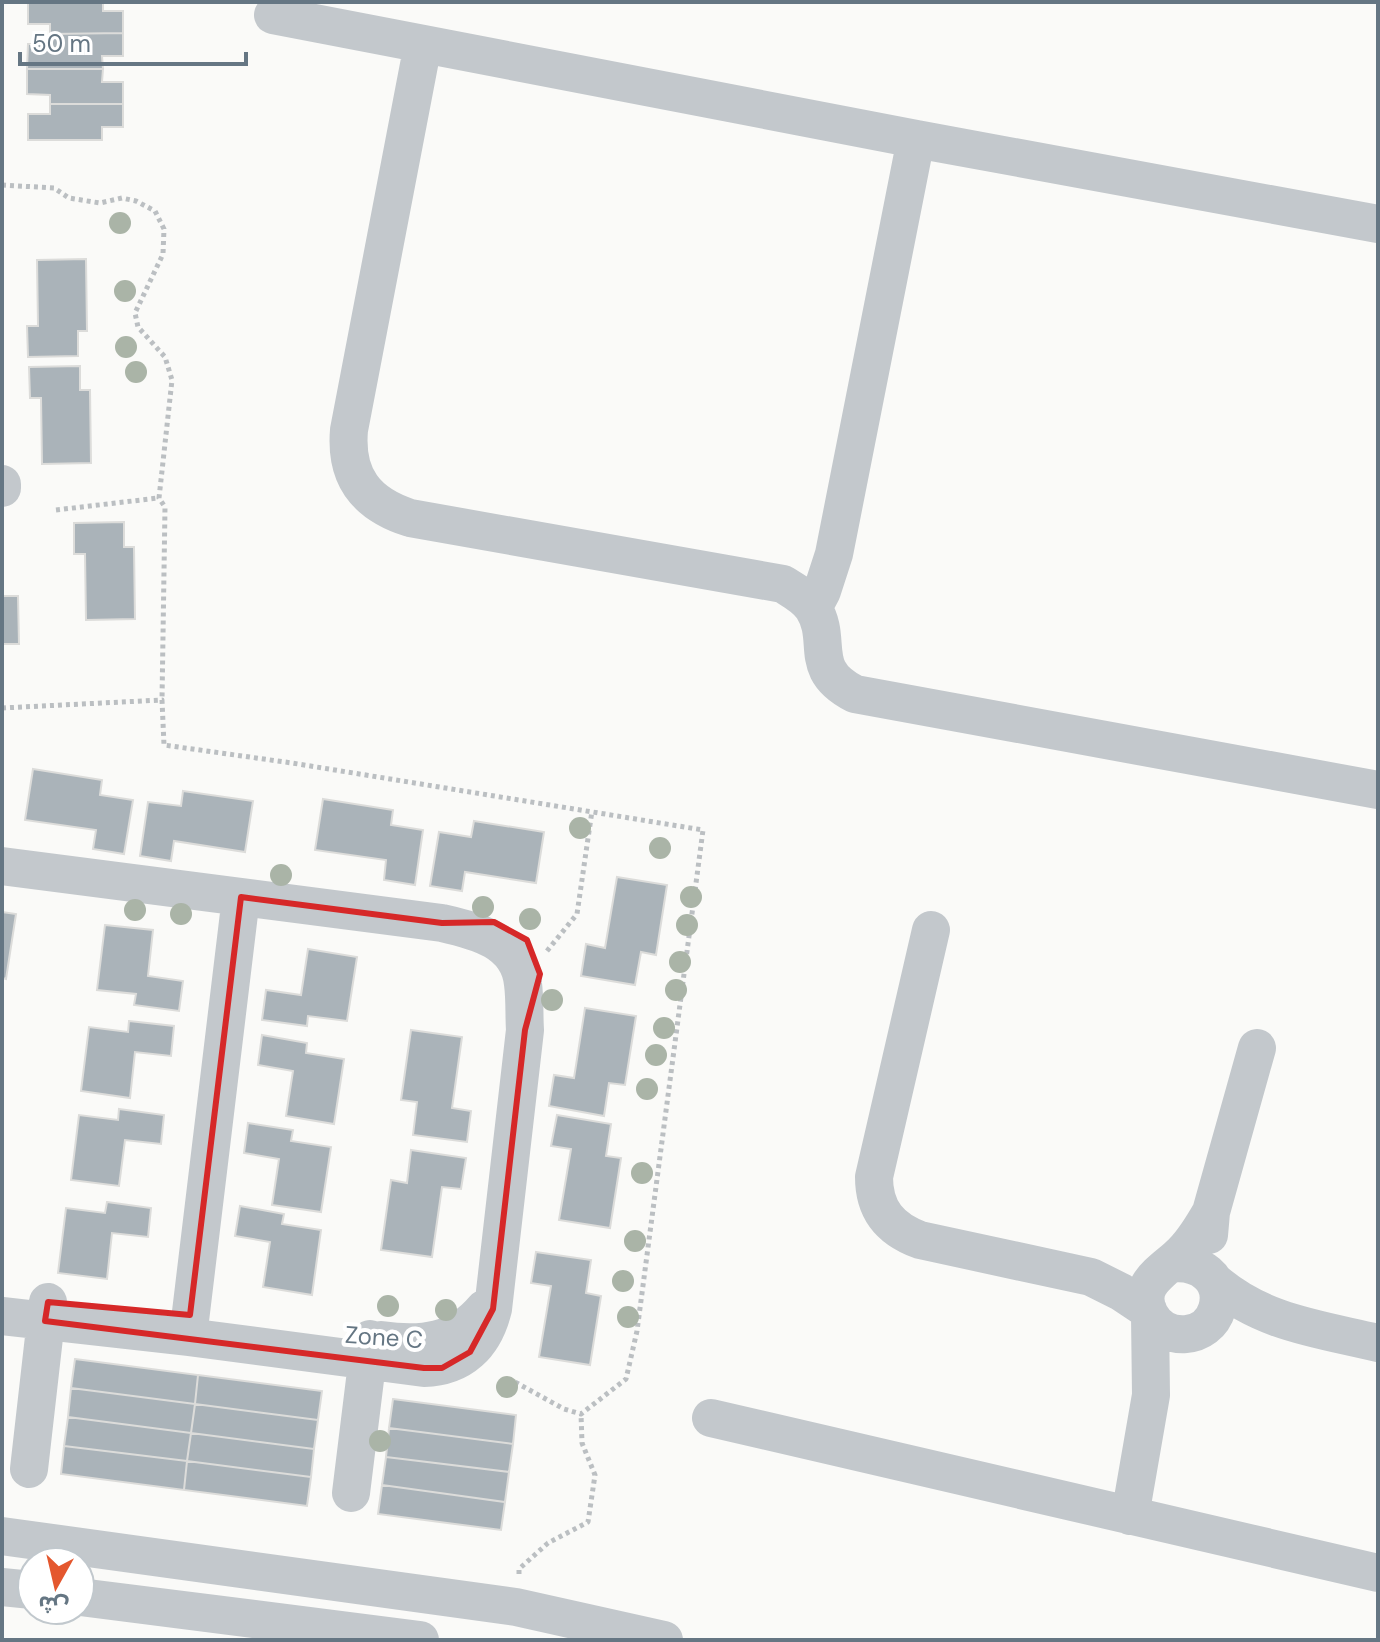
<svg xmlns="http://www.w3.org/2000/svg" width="1380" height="1642" viewBox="0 0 1380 1642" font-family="'DM Sans','Noto Sans Arabic',sans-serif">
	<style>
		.building { fill: #aab3b9; stroke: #dcdcda; stroke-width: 2 }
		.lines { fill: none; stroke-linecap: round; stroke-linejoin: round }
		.path { stroke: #bbbfc2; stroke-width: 5; stroke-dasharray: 4 4; stroke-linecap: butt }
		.minor { stroke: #c3c8cc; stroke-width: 38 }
		.tree { fill: #aab4a7 }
		.marked { fill: none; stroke: #d62828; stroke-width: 6; stroke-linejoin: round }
		.labels { text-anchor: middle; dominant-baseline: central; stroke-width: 8; stroke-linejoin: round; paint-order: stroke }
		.street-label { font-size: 24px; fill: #657683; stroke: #fff }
	</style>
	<rect width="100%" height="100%" fill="#fafaf8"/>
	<path class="building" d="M28 2H103V11H123V33L50 34V24H28Z
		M123 33V56H102L103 69H27L28 44H50V34Z
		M27 69H103L102 82H123V104H50V95L27 94Z
		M50 104H123V127H102V140H28V114H50Z
		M86 259 87 331H78V356L28 357 27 326H38L37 260Z
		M80 366V390H90L91 463 42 464 41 398H30L29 367Z
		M124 522V547H134L135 619 86 620 85 554H74V523Z
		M2 596H18L19 644H2Z
		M33 769 102 780 100 795 133 800 124 854 93 849 96 830 25 820Z
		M183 791 253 801 245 852 174 841 171 861 140 856 148 802 181 806Z
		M323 799 393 810 391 825 423 830 415 885 384 880 386 860 315 850Z
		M474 821 544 832 536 883 465 872 462 891 430 886 439 832 471 837Z
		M617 877 667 885 656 955 641 952 635 985 581 976 586 944 605 948Z
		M2 912 16 914 6 979 2 978Z
		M105 925 153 930 148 976 183 981 179 1011 134 1005 136 994 97 990Z
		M308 949 357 957 347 1021 308 1016 307 1026 262 1020 266 990 301 995Z
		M585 1008 636 1016 625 1085 609 1083 604 1116 549 1106 554 1075 574 1078Z
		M129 1021 174 1026 171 1056 135 1052 130 1098 81 1091 89 1027 128 1032Z
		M411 1030 462 1037 452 1108 471 1111 467 1142 413 1135 417 1102 401 1100Z
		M262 1035 307 1043 306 1053 344 1059 334 1124 286 1116 293 1071 258 1065Z
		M119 1109 164 1115 161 1144 125 1140 119 1186 71 1180 79 1115 118 1120Z
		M557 1115 611 1124 606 1156 621 1158 610 1228 559 1220 571 1149 551 1146Z
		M248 1123 293 1130 291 1141 331 1147 321 1212 272 1205 279 1159 244 1153Z
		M411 1150 466 1158 461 1189 442 1187 432 1257 381 1250 391 1180 407 1183Z
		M107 1202 151 1208 148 1237 112 1233 107 1279 58 1273 66 1208 105 1213Z
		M240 1206 284 1214 282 1224 321 1230 312 1295 263 1287 270 1242 235 1236Z
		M536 1252 591 1260 586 1293 601 1296 590 1365 539 1357 551 1286 531 1283Z
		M75 1359 198 1375 195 1404 71 1388Z
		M198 1375 322 1391 318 1420 195 1404Z
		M71 1388 195 1404 191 1433 68 1417Z
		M393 1399 516 1415 513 1444 389 1428Z
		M195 1404 318 1420 314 1449 191 1433Z
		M68 1417 191 1433 187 1461 64 1446Z
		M389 1428 513 1444 509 1472 386 1457Z
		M191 1433 314 1449 311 1477 187 1461Z
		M64 1446 187 1461 184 1490 61 1474Z
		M386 1457 509 1472 505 1502 382 1485Z
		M187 1461 311 1477 307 1506 184 1490Z
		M382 1485 505 1502 501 1530 378 1514Z"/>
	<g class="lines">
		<path class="path" d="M2 185 54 188 69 198 100 203 122 198 136 201 155 211 164 229 163 254 135 313 138 327 165 357 172 380 159 498 165 507 162 700
			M56 510 158 498
			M2 708 162 700 164 745 292 763 703 830 637 1331 626 1379 581 1414 564 1409 515 1382
			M547 951 577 914 592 811
			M519 1574V1569L548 1543 588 1522 595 1475 582 1443 581 1414"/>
		<path class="minor" d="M273 15 916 139 1378 224
			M423 44 349 430C345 477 366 504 410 518L783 584C794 591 806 597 813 608 834 641 806 669 855 694L1378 790
			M2 484V488
			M813 608 822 591 834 554 916 139
			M2 866 442 923C477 931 519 941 523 984 525 999 524 1015 525 1030L493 1309C484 1345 462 1367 424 1368L188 1337 2 1316
			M931 930 874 1177C874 1210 890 1229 920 1240L1091 1277 1121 1292 1148 1310
			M1209 1235 1211 1212 1257 1048
			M1170 1264C1198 1260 1226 1278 1217 1309 1208 1340 1165 1343 1150 1315 1133 1284 1166 1270 1183 1252 1195 1240 1203 1226 1211 1212
			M1215 1282C1263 1323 1319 1329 1378 1343
			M188 1337 241 897
			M381 1340C422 1346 456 1342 484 1309
			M711 1418 1378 1573
			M29 1469 48 1302
			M351 1493 370 1339
			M1130 1516 1151 1395 1150 1316
			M2 1536 516 1607 664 1640
			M2 1587 32 1590
			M80 1597 420 1640"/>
	</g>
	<g class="tree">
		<circle cx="120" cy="223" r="11"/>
		<circle cx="125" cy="291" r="11"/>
		<circle cx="126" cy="347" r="11"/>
		<circle cx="136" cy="372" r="11"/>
		<circle cx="580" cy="828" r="11"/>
		<circle cx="660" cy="848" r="11"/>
		<circle cx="281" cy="875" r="11"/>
		<circle cx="691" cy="897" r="11"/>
		<circle cx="483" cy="907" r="11"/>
		<circle cx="135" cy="910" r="11"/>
		<circle cx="181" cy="914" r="11"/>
		<circle cx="530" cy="919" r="11"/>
		<circle cx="687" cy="925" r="11"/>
		<circle cx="680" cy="962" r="11"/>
		<circle cx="676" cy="990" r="11"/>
		<circle cx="552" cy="1000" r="11"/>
		<circle cx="664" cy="1028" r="11"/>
		<circle cx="656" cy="1055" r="11"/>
		<circle cx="647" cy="1089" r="11"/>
		<circle cx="642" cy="1173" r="11"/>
		<circle cx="635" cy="1241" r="11"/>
		<circle cx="623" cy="1281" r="11"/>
		<circle cx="388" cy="1306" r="11"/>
		<circle cx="446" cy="1310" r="11"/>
		<circle cx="628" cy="1317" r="11"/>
		<circle cx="507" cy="1387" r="11"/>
		<circle cx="380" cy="1441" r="11"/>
	</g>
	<path class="marked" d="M241 897 442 923 494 922 527 940 540 974 525 1030 493 1309 470 1352 442 1368H424L45 1321 48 1302 190 1315Z"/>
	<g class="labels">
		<g class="street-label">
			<text transform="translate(384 1337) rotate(4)">Zone C</text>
		</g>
	</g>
	<rect width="1380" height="1642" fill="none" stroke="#657683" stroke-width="8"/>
	<g transform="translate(56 1586) rotate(188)"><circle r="38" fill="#ffffff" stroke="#c1c8cd" stroke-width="2"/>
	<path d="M0-6L14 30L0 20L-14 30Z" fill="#e4572e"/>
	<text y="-12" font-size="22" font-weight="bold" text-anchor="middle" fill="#657683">ش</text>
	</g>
	<path d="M20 52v12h226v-12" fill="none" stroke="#657683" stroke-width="4"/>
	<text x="32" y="52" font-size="24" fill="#657683" stroke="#ffffff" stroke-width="6" paint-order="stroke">50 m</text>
</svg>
